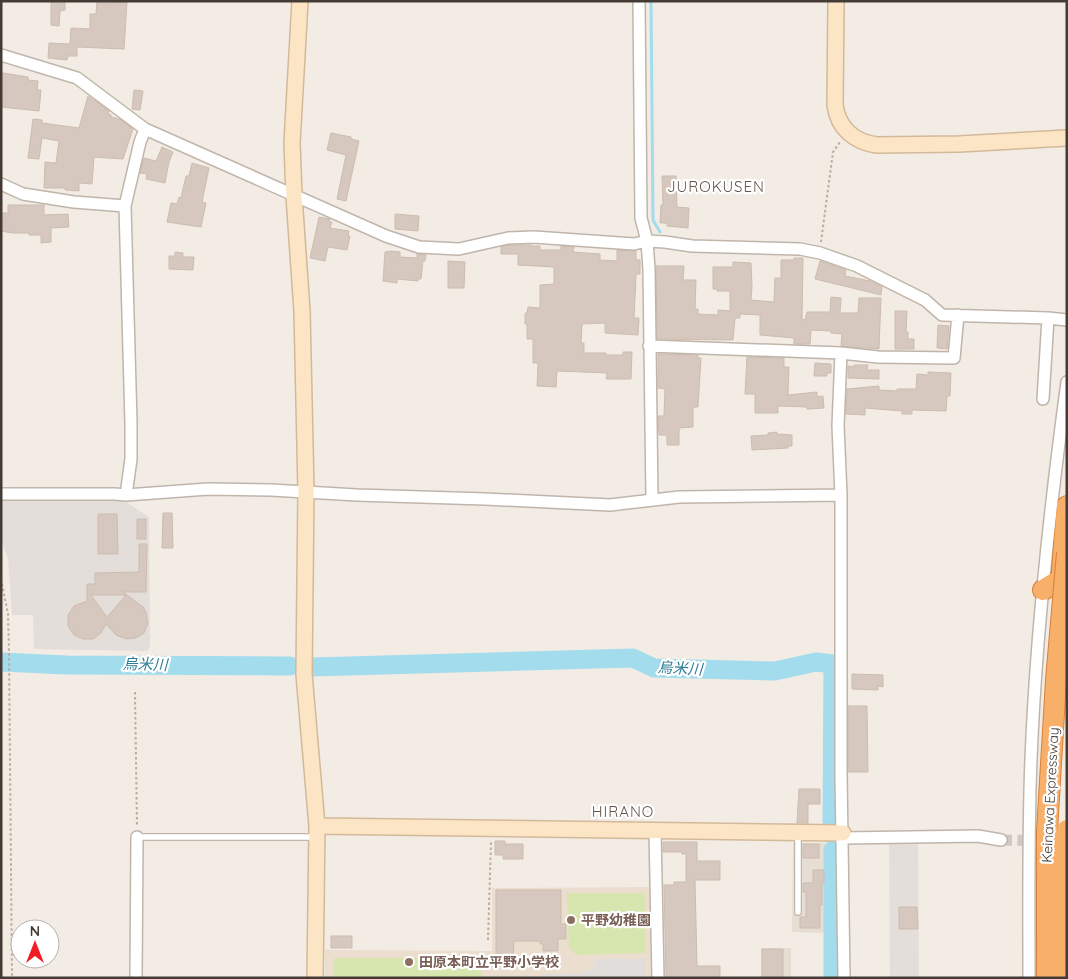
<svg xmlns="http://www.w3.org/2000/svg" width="1068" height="979" viewBox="0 0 1068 979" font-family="Quicksand,'Noto Sans JP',sans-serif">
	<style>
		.residential { fill: #e6ddd3 }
		.industrial { fill: #e4deda }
		.education { fill: #ebdecf }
		.green { fill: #d7e5af }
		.parking { fill: #e0ddda }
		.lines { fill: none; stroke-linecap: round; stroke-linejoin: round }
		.stream { stroke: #a3dced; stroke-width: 3 }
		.river { stroke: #a3dced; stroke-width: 19 }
		.building { fill: #d6c8be; stroke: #cdbcaf; fill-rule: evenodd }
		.street-tunnel { stroke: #cfc9c2; stroke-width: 11; stroke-dasharray: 11 5.5; stroke-linecap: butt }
		.lane-casing { stroke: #c0b5ab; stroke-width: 8 }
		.street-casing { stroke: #c0b5ab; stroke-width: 14 }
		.secondary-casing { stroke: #d3b999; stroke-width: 18 }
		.highway-casing { stroke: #d7803a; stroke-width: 22 }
		.path { stroke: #beab9a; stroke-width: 2; stroke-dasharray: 2.5 2.5; stroke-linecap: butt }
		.lane { stroke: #fff; stroke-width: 5.5 }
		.street { stroke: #fff; stroke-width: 11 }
		.secondary { stroke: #fce5c5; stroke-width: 15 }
		.highway { stroke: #f8af6a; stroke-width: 20 }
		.highway-bridge-casing { stroke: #d7803a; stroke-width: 22; stroke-linecap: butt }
		.highway-bridge { stroke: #f8af6a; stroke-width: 20 }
		.education-dot { fill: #8d6e63; stroke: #fff; stroke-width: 2 }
		.labels { text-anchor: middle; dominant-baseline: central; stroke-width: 4.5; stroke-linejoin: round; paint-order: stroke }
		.street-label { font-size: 14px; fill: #443b35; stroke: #fff }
		.education-label { font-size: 14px; font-weight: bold; fill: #785e54; stroke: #fff; text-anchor: start }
		.neighbourhood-label { font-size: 15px; letter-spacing: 1px; fill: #66574d; stroke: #fff }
		.water-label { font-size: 15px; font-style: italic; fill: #2d7c95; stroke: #fff }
	</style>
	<rect width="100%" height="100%" fill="#f2ece5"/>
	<path class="residential" d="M793 843H822L828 845 829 933 792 932Z
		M761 948H791V978H761Z"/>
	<path class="industrial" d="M1 498H120L149 517 150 647 147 651 34 649 33 615H12L8 559 1 540Z
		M889 840H918L919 978H890Z"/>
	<path class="education" d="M650 887 651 978H325V950L492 951V888Z"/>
	<path class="green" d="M567 893H645V953L576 955 569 947Z
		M334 958H467V964L482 963V978H334Z"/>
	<path class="parking" d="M594 959H646V978H542V974H579V971L593 970Z"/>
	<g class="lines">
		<path class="stream" d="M651 1 653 220 660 232"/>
		<path class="river" d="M1 662 67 665 290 666
			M311 667 633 658 654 668 775 671 816 662 833 664 832 822
			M833 850V978"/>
	</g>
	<path class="building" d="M51 1H65V10L60 11 59 26 51 25Z
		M97 1 127 2 124 49 77 47V56H68L67 60 48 58 49 43 70 44 71 28 90 29V14H96Z
		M3 73 28 77V80L38 81 37 90H41L39 111 1 107V75Z
		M134 90 143 91 140 110 132 109Z
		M88 96 109 111 108 114 111 115V117L120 119 133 129 123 159 94 157 92 184 79 183V191L65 190V188H44L45 162 56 163 59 141 42 138 39 159 28 158 33 119 42 120V123L79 128Z
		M331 133 351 137V139L359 141 346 201 337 199 346 155 327 150Z
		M162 147 173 152 169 162 165 183 146 179 147 174 140 173 144 158 156 161Z
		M192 163 209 168 202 202 206 203 201 227 167 222 171 203 177 204 179 197 181 198 186 176H189Z
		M662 176H676L677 207 689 208 688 228 667 226V223H660L661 205H663Z
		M8 205H44V215L68 214 69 227 51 228V242L41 243V235H29V233H12L1 231V213H8Z
		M395 214 419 216 418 231 395 229Z
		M319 217 330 219 329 222H332L330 228 349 231 348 236H350L347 250 328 247 325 261 310 258Z
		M509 245H531V246H540V250H561V246L574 247 573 252 600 254V260L617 261V250L636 251V260H640V274H637L636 276 634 318H639L638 335 605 333V323L582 324 581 343H584V353H606V355H623V352H632L631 379H606L607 373 557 371 556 387 537 386 538 363H533V339H527V324H525V313H527L528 307 540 308V285L554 284V267L518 265V254H501V247Z
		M391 251 400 252V257L417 258V254L426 255 425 261H423L421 279H418V281L397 279V283L383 281 385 252Z
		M175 252 183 253V257H194L193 270 169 269V256H175Z
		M794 258H803L802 319 805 320 807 312H830L831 297 841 298 840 313H858L859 298H881L879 349 841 346 842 334 831 333V331L811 330 810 344H794V338L760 335V315L740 314V318H735L733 340 657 339 656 266H684L683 280H696L695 309H698V314L718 315V310L730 311V291H717V289H713V267H733V262L751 263 752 286 751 300 774 302 775 278H781V260H794Z
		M448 261 465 262 464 288H448Z
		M820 261 846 270 845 276 870 281 882 287 881 295 815 279Z
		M895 311H907L906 332H908V339H914V349H895Z
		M938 325 949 326 947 349 937 348Z
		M658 354 698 355V358H701L698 407H693V427L679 428V445H667V435H659L658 416H664L665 389 658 388Z
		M747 357 784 358V367H789L788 395 817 392V397L823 396 824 408 807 409V407L778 406V413H755V394H745Z
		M815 363 831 364V373H827V376H814Z
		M854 365H868L867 370H879V379L848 378V366L854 367Z
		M928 372 951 373 950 396H947L946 411 912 410V414H902V411L865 408V415L846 414 847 389 879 386V390L897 391V389H916L917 374 928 375Z
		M777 432V434L792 435V446H788V448L752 450 751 436 768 435V433Z
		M163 513H172L173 548H162Z
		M98 514H117L118 554H98Z
		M137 519H146V539H137Z
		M139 544H147L146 592H123L143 607 146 612 148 623 144 633 136 638 126 639 116 635 106 624 101 633 93 639H83L74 635 68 626V615L74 606 87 601V584H95V573L139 572ZM91 595H126L107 617Z
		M852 674 883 675V687L878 686V690L852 689Z
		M848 706H867L868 772H848Z
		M799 789H820V804H808V823H797Z
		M495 841H505V844H523V859H503V855H495Z
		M663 842H697V861H720V880H695L697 966H720V978H666L664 885H674V882H686V854H682V852H663Z
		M803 844H819V858H803Z
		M813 870H824V883H822V905H820V928H800V917H806V892H803V883H813Z
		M496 890H561V924H566V939H558V951H543V944H540V941H514L513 965H496Z
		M899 907H917L918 929H899Z
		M331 936H352V948H331Z
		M762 949H783V978H762Z"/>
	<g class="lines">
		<path class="street-tunnel" d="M1001 840 1053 841"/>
		<g class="lane-casing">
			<path id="lane" d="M798 834V912
				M137 837H317"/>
		</g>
		<g class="street-casing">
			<path id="street" d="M639 1 641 218 647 241 649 269 652 499
				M1 55 77 78 145 129 386 236 419 247 459 249 508 238 534 237 634 244 647 241 665 242 692 246 800 249 820 253 857 266 925 300 942 315 1048 318 1067 320
				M1 184 23 194 74 202 125 206
				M649 346 841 353 878 357 954 358 958 315
				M841 353 838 426 841 495V773L844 978
				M1043 399 1048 318
				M1 494H115L126 495 208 489 271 490 357 495 485 499 610 505 679 497 841 495
				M126 495 131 459V423L125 206 140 142 145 129
				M655 831 658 978
				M843 838 978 836 1001 840
				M136 978 137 837
				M1029 978C1029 905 1028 832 1031 759 1036 633 1050 507 1067 382"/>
		</g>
		<g class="secondary-casing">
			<path id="secondary" d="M300 1 292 143 294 196 302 311 306 491 304 674 317 826 315 978
				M836 1 835 105C838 128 854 142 877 145L959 144 1067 138
				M317 826 843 833"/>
		</g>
		<g class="highway-casing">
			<path id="highway" d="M1062 571 1067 506
				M1043 590 1061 579"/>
		</g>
		<path class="path" d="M821 242 833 152 840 142
			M1 579 8 614 9 653 12 978
			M135 692 137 827
			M488 940 491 841"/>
		<use href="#lane" class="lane"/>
		<use href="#street" class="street"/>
		<use href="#secondary" class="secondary"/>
		<use href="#highway" class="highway"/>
		<g class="highway-bridge-casing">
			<path id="highway-bridge" d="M1047 978V831L1056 680 1067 553
				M1063 978 1067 830"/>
		</g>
		<use href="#highway-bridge" class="highway-bridge"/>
	</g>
	<g class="education-dot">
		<circle cx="571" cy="920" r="5"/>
		<circle cx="409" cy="962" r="5"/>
	</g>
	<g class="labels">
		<g class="street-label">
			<text transform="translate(1050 795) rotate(-87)">Keinawa Expressway</text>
		</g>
		<g class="education-label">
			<text x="581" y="920">平野幼稚園</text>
			<text x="419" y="962">田原本町立平野小学校</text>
		</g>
		<g class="neighbourhood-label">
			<text x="716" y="186">JUROKUSEN</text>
			<text x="623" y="811">HIRANO</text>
		</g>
		<g class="water-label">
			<text transform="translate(145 664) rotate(1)">烏米川</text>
			<text transform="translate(680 668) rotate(3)">烏米川</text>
		</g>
	</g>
	<rect width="1068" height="979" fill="none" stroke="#443b35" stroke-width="5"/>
	<g transform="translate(35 944)"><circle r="24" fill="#ffffff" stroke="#b4b1ae"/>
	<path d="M0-4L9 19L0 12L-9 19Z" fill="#f21c23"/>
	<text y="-8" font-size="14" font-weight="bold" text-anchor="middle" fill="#443b35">N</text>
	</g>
</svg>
